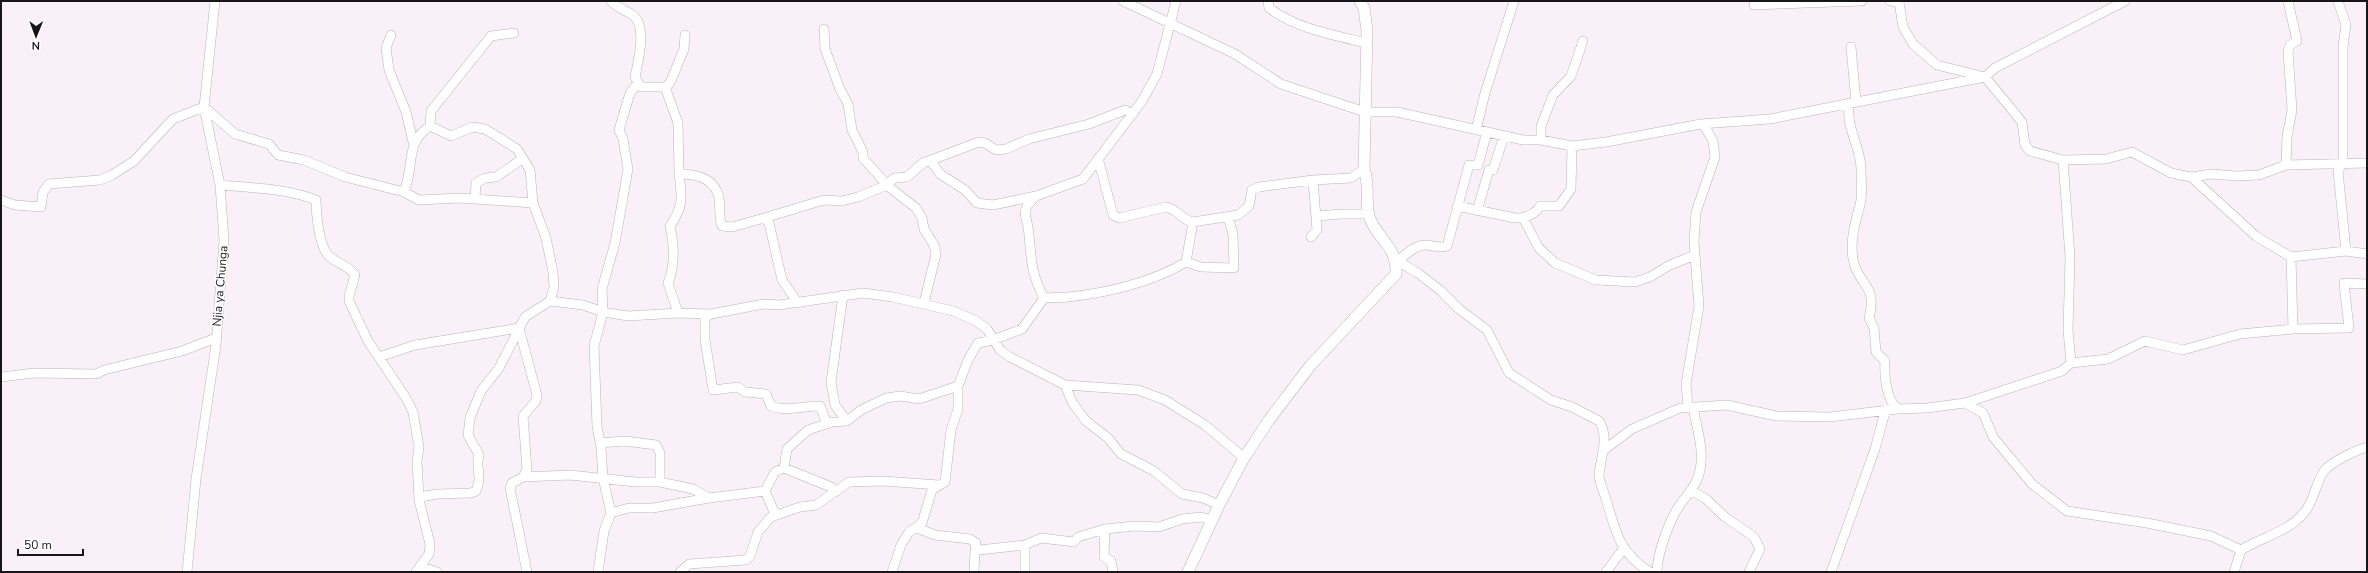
<svg xmlns="http://www.w3.org/2000/svg" width="2368" height="573" viewBox="0 0 2368 573" font-family="'Nunito Sans',sans-serif">
	<style>
		.lines { fill: none; stroke-linecap: round; stroke-linejoin: round }
		.minor-casing { stroke: #bbb3b9; stroke-width: 10 }
		.tertiary-casing { stroke: #bbb3b9; stroke-width: 12 }
		.minor { stroke: #fff; stroke-width: 9 }
		.tertiary { stroke: #fff; stroke-width: 11 }
		.labels { text-anchor: middle; dominant-baseline: central; stroke-width: 3; stroke-linejoin: round; paint-order: stroke }
		.street-label { font-size: 12px; fill: #191618; stroke: #fff }
	</style>
	<rect width="100%" height="100%" fill="#f9f1f7"/>
	<g class="lines">
		<g class="minor-casing">
			<path id="minor" d="M611 1C619 10 627 10 634 16 647 27 638 62 635 77L641 87H665L678 123 679 174C696 174 715 178 719 198 721 208 718 217 722 226L732 227 764 218 769 223 782 280 798 303
				M1123 1 1235 54 1281 84 1365 112H1397L1523 140H1541L1572 146 1606 142 1701 124 1770 119 1985 77 1995 68 2125 1
				M1268 1 1269 8C1297 29 1333 35 1367 43
				M1890 1 1899 2 1903 27 1913 44 1937 65 1985 77 2022 122 2025 145 2030 151 2063 160 2106 159 2132 152 2171 173 2191 177 2257 237 2291 257 2346 251 2367 254
				M2338 1 2346 25 2343 47V163L2338 171 2346 251
				M1754 5 1862 1
				M824 29 825 49 840 89 848 104 852 130 863 152V158L889 187 916 208 922 218 924 229 934 245 936 254 924 303
				M514 33 491 36 431 111 430 126 451 136 472 127 485 129 517 149 530 170 533 203 546 238 553 272 554 287 550 301
				M391 35 386 48 389 70 406 112 413 142
				M1851 47 1856 102
				M665 87 670 83 684 49 685 35
				M1849 103C1846 130 1861 147 1861 169 1861 180 1863 194 1860 205 1855 223 1850 240 1853 259 1858 286 1878 284 1869 318L1874 328 1876 352 1885 361C1884 374 1886 401 1898 409
				M430 126C404 143 415 166 404 192L419 200 460 198 533 203
				M1476 130 1485 93 1514 1
				M1487 132 1478 165H1469L1447 246C1439 249 1433 245 1425 245 1414 245 1405 256 1397 261L1418 273 1441 291 1459 309 1487 330 1509 373 1551 400 1572 407 1599 421C1610 437 1600 459 1599 475 1599 482 1604 492 1606 499 1616 532 1619 553 1650 572
				M1541 140V126L1553 95 1571 76 1583 41
				M1098 158 1113 215 1119 218 1166 207C1178 209 1181 220 1193 222
				M2063 160 2070 257 2068 330 2071 363
				M931 161 940 174 965 190 977 203 993 205 1036 196 1083 179 1142 101 1157 74 1176 1
				M2286 165 2287 137 2292 110 2288 51 2290 45 2297 41 2288 1
				M2191 177 2212 174 2236 176 2259 175 2286 165 2367 163
				M220 185C252 188 285 188 316 200 316 214 319 245 328 255 337 264 348 265 355 275L349 296V301L368 341 406 398 413 412 419 447 417 461 419 500 430 544 429 554 416 572
				M475 199 476 183 485 178 496 177 522 159
				M1 200 15 205 41 207 43 192 49 184 100 180 112 175 134 161 173 119 204 107 235 134 269 144 278 155 304 160 345 177 404 192
				M1457 206 1515 218C1526 218 1535 215 1540 206H1559L1571 189 1572 146
				M1477 211 1489 170H1493L1504 136
				M1317 216 1341 214H1369
				M764 218 824 200 842 201 858 197 887 185 894 178 907 177 923 163 979 142 985 143 996 150 1006 149 1029 139 1089 124 1125 110 1133 114
				M1523 218 1539 248 1555 263 1596 280 1635 282 1650 277 1670 265 1695 255
				M1311 237 1317 230 1313 180
				M2291 257 2293 329
				M1186 262 1201 267 1234 268 1233 234 1228 217
				M843 295 831 382 835 405 847 421
				M1044 298C1052 297 1060 298 1068 297 1107 293 1153 282 1186 262L1193 222 1238 215 1249 206 1252 190 1259 187 1313 180 1351 178 1364 169
				M678 313 668 283C675 266 674 244 670 226 684 206 682 197 679 174
				M711 314 705 318V340L713 390 738 387 745 392 766 394 771 406C785 412 804 406 820 406L827 424
				M379 357 415 345 519 328 537 395 536 401 523 416 527 470 523 477 512 483 510 488 527 572
				M1 377 34 373 96 374 104 370 182 351 216 338
				M1065 385 1138 390 1165 400 1205 425 1244 458
				M1965 403 1983 413 1993 437 2032 484 2067 511 2147 523 2211 536 2241 550
				M1688 407 1686 384 1699 306 1694 242 1696 212 1715 157 1713 141 1703 124
				M600 443 625 441 656 445 660 453V482L693 489 709 498 765 491
				M1604 450 1632 429 1680 408 1727 405 1776 416 1830 417 1898 409 1927 408 1965 403 2062 371 2071 363 2108 359 2145 341 2183 350 2240 334 2293 329 2349 328 2344 283 2367 284
				M784 468 831 487 835 492
				M523 477 570 475 635 482H660
				M1690 490 1706 499 1725 517 1754 537 1760 549 1749 572
				M419 497 438 494 471 493 476 491C483 474 475 470 479 455L468 435 470 418 481 391 499 368 525 317 550 301 583 305 603 312 628 316 678 313 711 314 764 304 779 305 863 293 893 297 953 311 976 321 987 329 1000 350 1010 357 1065 385 1072 402 1086 421 1108 438 1121 454 1154 471 1182 494 1203 498 1219 505
				M611 513 629 508H653L709 498
				M775 514 765 491 775 472 784 468 787 449 808 430 832 422 847 421 861 410 886 398 900 396 919 399 958 386
				M917 528 935 535 970 539 976 543 975 551
				M1025 545V572
				M187 572 196 479 216 345 224 240 220 185 204 107 215 1
				M422 572 428 569 437 572
				M598 572 604 531 611 513 603 478 601 447 597 426 594 346 603 312 602 289 615 243 628 169 623 139 619 130 630 93 637 84
				M680 572 689 564 746 560 750 556 758 532 771 517 800 507 816 505 849 482 883 481 939 485
				M892 572 901 545 909 532 922 523 932 490 945 482 951 430 958 409V386L968 360 978 343 993 340 1022 329 1044 298C1029 270 1032 256 1028 227 1027 220 1023 214 1027 206 1029 203 1033 199 1036 196
				M974 572 975 551 979 550 1025 545 1041 538 1074 542 1078 537 1105 529
				M1113 572 1111 561 1104 557 1105 529 1135 526 1159 527 1182 519 1201 517 1212 520
				M1606 572 1624 548
				M1657 572C1657 555 1668 525 1676 511 1682 500 1692 491 1697 480 1707 456 1697 430 1693 407
				M1831 572 1875 449 1885 412
				M2234 572 2241 550C2262 537 2288 532 2304 513 2315 500 2316 481 2324 471 2331 462 2356 450 2367 447"/>
		</g>
		<g class="tertiary-casing">
			<path id="tertiary" d="M1188 572 1219 505 1244 458 1269 420 1310 366 1396 274C1398 246 1377 240 1369 216 1365 201 1370 184 1364 169L1367 31 1364 8 1360 1"/>
		</g>
		<use href="#minor" class="minor"/>
		<use href="#tertiary" class="tertiary"/>
	</g>
	<g class="labels">
		<g class="street-label">
			<text transform="translate(220 286) rotate(-85)">Njia ya Chunga</text>
		</g>
	</g>
	<rect width="2368" height="573" fill="none" stroke="#191618" stroke-width="4"/>
	<g transform="translate(36 36) rotate(181)" stroke="#ffffff" stroke-width="3" paint-order="stroke">
	<path d="M0-3L7 15L0 10L-7 15Z" fill="#191618"/>
	<text y="-6" font-size="11" font-weight="bold" text-anchor="middle" fill="#191618">N</text>
	</g>
	<path d="M18 549v6h65v-6" fill="none" stroke="#191618" stroke-width="2"/>
	<text x="24" y="549" font-size="12" fill="#191618" stroke="#ffffff" stroke-width="3" paint-order="stroke">50 m</text>
</svg>
